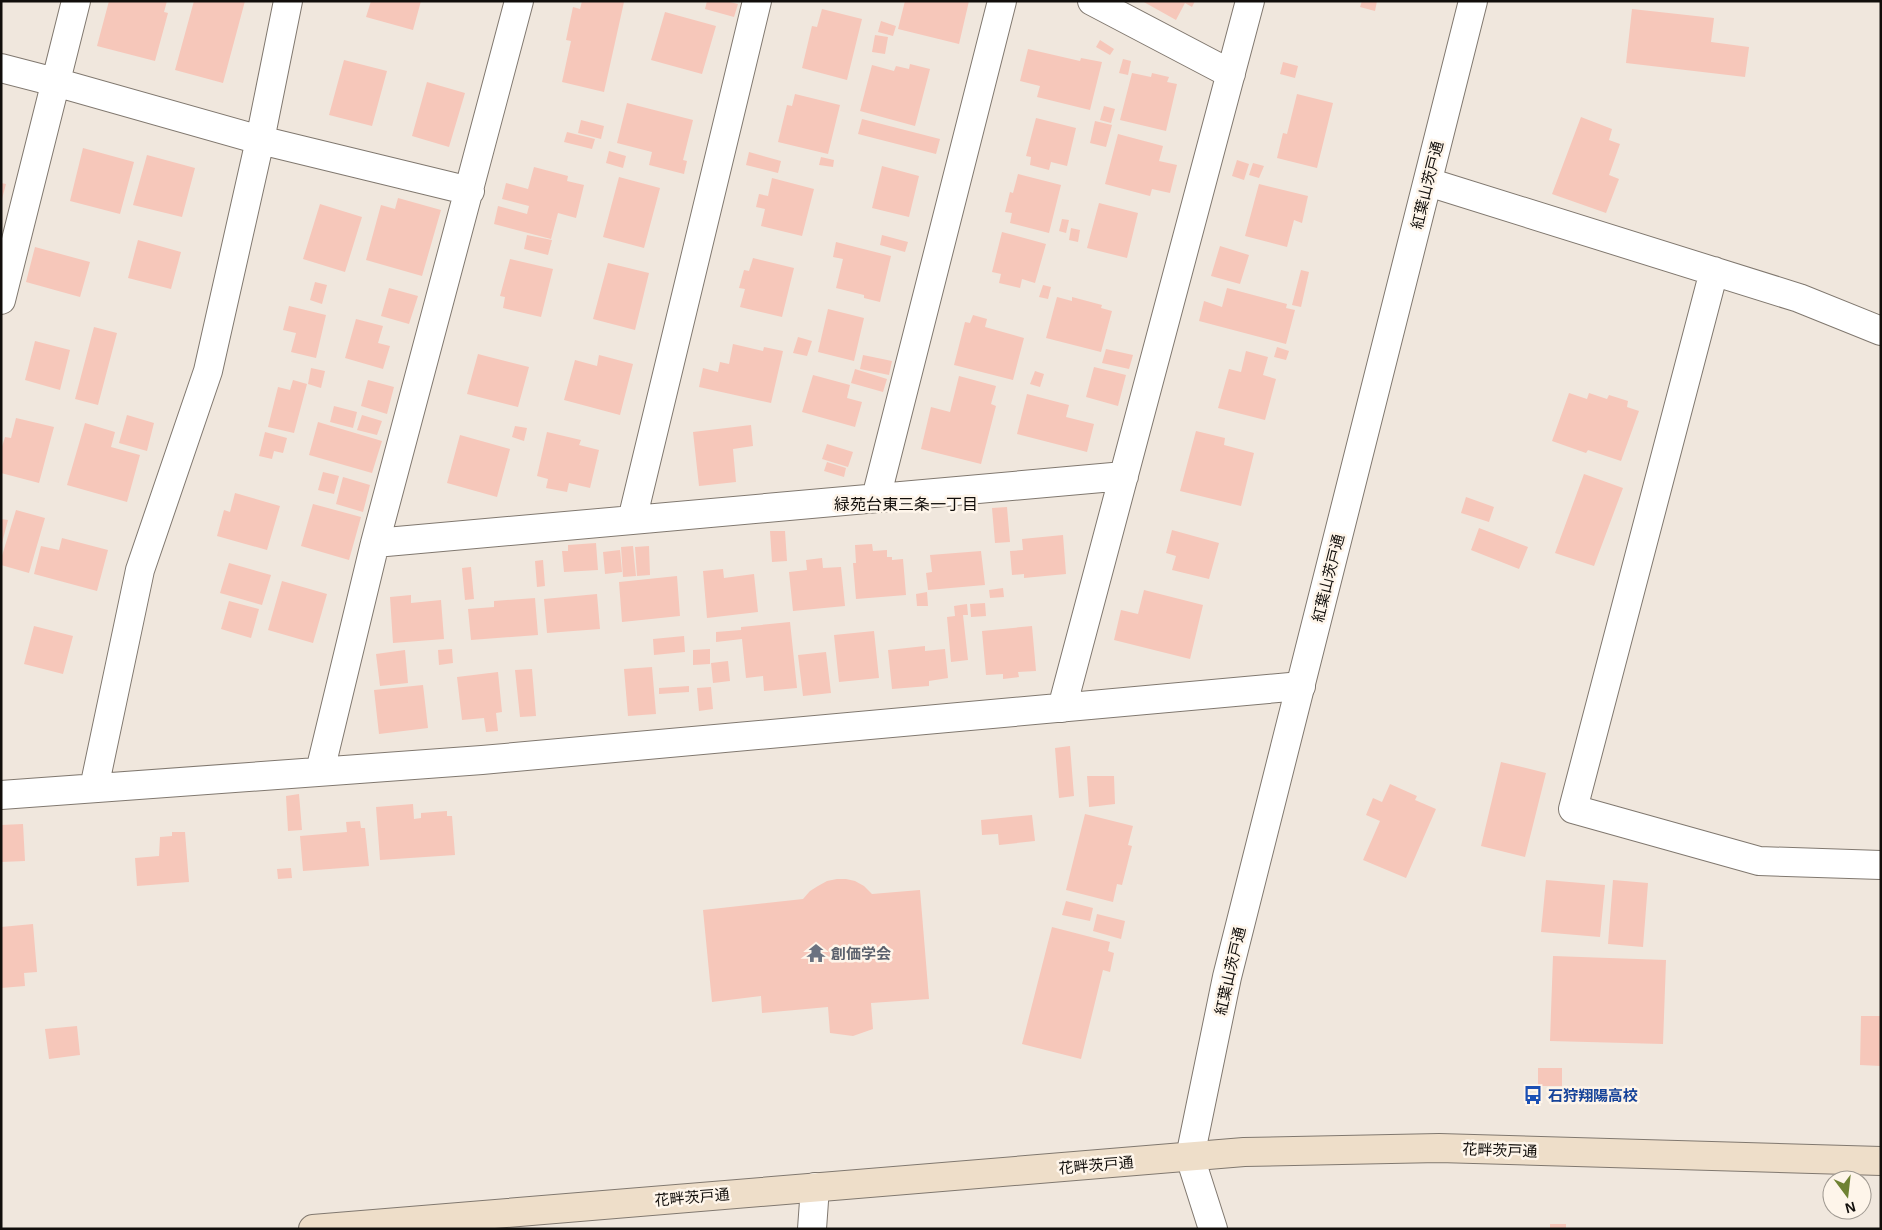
<svg xmlns="http://www.w3.org/2000/svg" width="1882" height="1230" viewBox="0 0 1882 1230" font-family="Helvetica,'Noto Sans JP',sans-serif">
	<style>
		.building { fill: #f6c7ba }
		.lines { fill: none; stroke-linecap: round; stroke-linejoin: round }
		.minor-casing { stroke: #80786f; stroke-width: 30 }
		.tertiary-casing { stroke: #80786f; stroke-width: 30 }
		.secondary-casing { stroke: #80786f; stroke-width: 30 }
		.minor { stroke: #fff; stroke-width: 28 }
		.tertiary { stroke: #fff; stroke-width: 28 }
		.secondary { stroke: #eedec9; stroke-width: 28 }
		.labels { text-anchor: middle; dominant-baseline: central; stroke-width: 5; stroke-linejoin: round; paint-order: stroke }
		.street-label { font-size: 15px; fill: #110e0b; stroke: #fef5ea }
		.worship-label { font-size: 15px; font-weight: bold; fill: #5b616d; stroke: #fef5ea; text-anchor: start }
		.transit-label { font-size: 15px; font-weight: bold; fill: #164399; stroke: #fef5ea; text-anchor: start }
		.neighbourhood-label { font-size: 16px; fill: #110e0b; stroke: #fef5ea }
	</style>
	<rect width="100%" height="100%" fill="#f0e7dd"/>
	<path class="building" d="M109 1H167L164 12 168 13 155 61 97 46Z
		M194 1H245L223 83 175 70Z
		M371 1H421L413 30 366 17Z
		M582 1 624 2 604 92 562 82 571 41 566 40 573 7 580 9Z
		M707 1H726L738 4 734 17 705 9Z
		M905 1H969L959 44 898 29Z
		M1142 1H1195L1192 7 1185 3 1176 20Z
		M1362 1H1377L1375 11 1360 7Z
		M822 9 862 19 847 80 802 68 812 26 817 27Z
		M1632 9 1714 18 1711 42 1749 47 1745 77 1626 63Z
		M665 12 716 26 702 74 651 60Z
		M881 21 896 26 893 36 878 32Z
		M875 35 888 37 885 54 872 52Z
		M1100 40 1114 49 1110 55 1096 47Z
		M1028 49 1080 61 1081 58 1102 62 1090 110 1037 97 1040 86 1020 81Z
		M1123 59 1131 61 1128 75 1119 73Z
		M344 60 387 71 372 126 329 115Z
		M1283 62 1298 66 1295 78 1280 74Z
		M910 64 930 69 915 126 860 111 872 65 894 71 896 66 909 69Z
		M1132 73 1151 77 1152 73 1169 77 1167 82 1177 84 1166 131 1120 120Z
		M427 82 465 93 449 147 412 136Z
		M795 94 840 105 828 154 778 142 787 105 792 106Z
		M1297 94 1333 103 1317 168 1277 158 1283 133 1287 134Z
		M627 103 693 120 683 160 687 161 684 174 649 165 652 152 617 143Z
		M1104 106 1115 109 1111 123 1100 120Z
		M1581 117 1612 129 1609 140 1620 144 1609 175 1619 179 1606 213 1552 194Z
		M1036 118 1076 128 1067 166 1051 162 1049 170 1030 165 1031 157 1026 156Z
		M862 119 940 139 936 154 858 134Z
		M581 120 604 126 601 139 578 133Z
		M1095 121 1112 125 1106 147 1090 143Z
		M567 132 595 139 592 149 564 142Z
		M1118 134 1163 146 1159 161 1177 165 1170 193 1152 189 1150 196 1105 184Z
		M83 148 134 162 120 214 70 201Z
		M609 151 626 156 623 168 606 163Z
		M749 152 781 161 778 173 746 165Z
		M147 155 195 168 182 217 133 205Z
		M821 157 834 160 833 167 819 165Z
		M1237 160 1249 164 1244 180 1232 176Z
		M1253 163 1264 166 1259 178 1249 175Z
		M882 166 919 176 909 217 872 208Z
		M534 167 568 176 567 181 584 185 576 218 558 213 551 239 494 224 498 206 527 214 529 206 502 199 506 183 528 189Z
		M1018 174 1061 185 1049 233 1010 223 1012 213 1005 212 1010 192 1013 193Z
		M619 177 660 188 644 248 603 237Z
		M772 178 814 189 802 236 761 226 765 209 756 207 759 194 768 196Z
		M1 183 6 184 2 199H1Z
		M1259 184 1308 196 1302 223 1294 220 1287 247 1245 236Z
		M398 198 441 210 422 276 366 260 381 205 395 209Z
		M1099 203 1138 213 1127 258 1087 248Z
		M320 204 362 217 345 272 303 259Z
		M1062 219 1069 220 1066 233 1059 231Z
		M1071 228 1080 230 1078 242 1069 240Z
		M1002 232 1046 244 1035 283 1022 279 1020 288 999 283 1001 274 992 272Z
		M527 235 552 240 548 255 524 249Z
		M882 235 908 242 905 252 880 245Z
		M138 240 181 252 171 289 128 278Z
		M836 242 891 256 880 302 864 298V295L836 288 843 259 833 257Z
		M1220 246 1249 255 1240 284 1211 276Z
		M35 247 90 262 80 297 26 282Z
		M753 258 794 268 782 317 740 307 745 289 739 288 744 270 749 271Z
		M510 259 553 269 541 317 503 308 505 297 500 296Z
		M608 263 649 273 635 330 593 319Z
		M1301 270 1309 272 1301 307 1292 305Z
		M315 282 327 285 322 304 310 300Z
		M1043 285 1051 287 1048 299 1039 297Z
		M389 288 418 296 409 324 381 316Z
		M1227 288 1287 304 1286 308 1295 310 1286 344 1199 321 1204 301 1222 307Z
		M1057 297 1072 301V297L1102 305 1101 308 1112 311 1101 352 1046 338Z
		M289 306 326 315 316 358 291 352 296 333 283 330Z
		M828 309 864 318 854 361 818 352Z
		M973 315 987 319 985 327 1024 338 1013 380 954 365 965 322 970 323Z
		M356 319 383 326 378 343 390 346 383 369 345 358Z
		M94 327 117 333 98 405 75 399Z
		M798 337 812 341 807 356 793 353Z
		M35 341 70 350 60 390 25 380Z
		M733 344 763 351 764 347 783 351 771 403 699 387 703 368 718 372 720 362 729 364Z
		M1277 347 1289 351 1286 360 1274 357Z
		M1106 349 1133 355 1129 369 1102 363Z
		M1246 351 1268 357 1263 375 1276 379 1265 420 1218 408 1229 369 1241 372Z
		M478 354 529 367 518 407 467 394Z
		M599 355 633 364 620 415 564 400 575 360 597 366Z
		M863 355 892 361 889 375 860 369Z
		M1094 367 1126 375 1118 406 1086 397Z
		M311 368 325 371 321 388 308 384Z
		M855 369 887 379 883 392 851 383Z
		M1035 371 1044 374 1040 387 1030 384Z
		M813 375 850 385 847 398 862 402 855 427 802 412Z
		M959 376 996 386 991 404 996 406 981 464 921 449 931 407 950 412Z
		M293 380 307 384 294 433 268 427 278 387 290 390Z
		M368 380 394 387 387 414 361 406Z
		M1569 393 1587 399 1589 393 1607 399 1609 395 1628 401 1627 407 1639 411 1621 461 1588 450 1586 453 1552 441Z
		M1027 394 1069 405 1066 417 1094 424 1087 452 1017 434Z
		M334 406 357 412 353 428 330 422Z
		M127 415 154 423 147 451 119 443Z
		M362 415 382 421 377 435 357 430Z
		M16 418 54 427 39 483 1 473V450L5 437 11 438Z
		M318 422 382 441 372 473 309 455Z
		M85 423 115 432 111 447 140 455 127 502 67 485Z
		M751 425 753 446 733 449 736 482 699 486 693 432Z
		M515 426 527 428 524 441 512 437Z
		M1196 431 1225 438 1224 445 1254 453 1241 506 1180 491Z
		M265 432 287 438 283 453 274 451 272 459 259 456Z
		M547 432 581 440 579 445 599 450 590 488 569 483 567 492 546 488 548 479 537 476Z
		M460 435 510 449 497 497 447 483Z
		M827 444 853 452 848 467 822 459Z
		M827 462 846 468 844 477 824 471Z
		M323 472 339 476 334 494 318 490Z
		M1584 474 1623 488 1594 566 1555 553Z
		M343 477 370 485 363 512 336 504Z
		M235 493 280 506 267 550 217 536 224 510 230 512Z
		M1466 497 1494 507 1489 522 1461 513Z
		M313 504 361 517 349 560 301 546Z
		M1007 507 1010 542 995 543 992 508Z
		M16 510 45 518 29 573 1 565V559Z
		M1 519 8 520 2 543H1Z
		M1479 528 1528 547 1519 569 1471 550Z
		M1172 530 1219 543 1209 579 1172 570 1176 556 1166 553Z
		M770 531H785L787 561 772 562Z
		M1063 535 1066 574 1024 578V574L1012 575 1010 551 1023 550 1022 539Z
		M62 538 108 550 97 591 34 574 41 546 59 550Z
		M596 543 598 570 564 572 562 551H568V545Z
		M872 544 873 551 887 550V557H892V560L903 559 906 595 856 599 853 563H856L855 545Z
		M633 546 636 576 623 577 621 547Z
		M649 546 650 575 637 576 635 547Z
		M620 550 622 572 605 574 603 552Z
		M981 551 985 585 928 590 926 573 932 572 930 555Z
		M822 558 823 568 841 567 845 606 793 611 789 572 807 570 806 560Z
		M543 560 545 586 537 587 535 561Z
		M229 563 271 575 262 605 220 593Z
		M471 567 474 599 465 600 462 568Z
		M723 569 724 578 754 574 758 612 707 618 703 571Z
		M677 576 680 616 622 622 619 582Z
		M282 581 327 594 313 643 268 630Z
		M1003 588 1004 597 990 598 989 590Z
		M1144 590 1203 605 1190 659 1114 640 1121 610 1138 614Z
		M927 592 928 606H917L916 594Z
		M597 594 600 629 547 633 544 599Z
		M411 595V603L441 600 444 639 393 643 390 597Z
		M535 598 538 635 471 640 468 609 494 607V601Z
		M229 601 259 609 251 638 221 629Z
		M985 603 986 616 971 617 970 604Z
		M967 604 968 615H963L968 660 951 662 947 617 955 616 954 606Z
		M790 622 797 688 764 691 763 676 746 678 742 639 716 642V632L741 630V627Z
		M34 626 73 636 63 674 24 664Z
		M1032 626 1036 671 1018 672 1019 677 1003 679V674L986 675 982 631Z
		M874 631 879 678 839 682 834 635Z
		M684 636 685 652 654 655 653 639Z
		M925 646V651L945 649 948 678 929 681V686L892 689 888 650Z
		M452 649 453 663 439 665 438 650Z
		M710 649V664L693 665V650Z
		M405 650 408 683 380 686 376 654Z
		M826 652 831 693 803 696 798 655Z
		M728 661 730 681 713 683 711 663Z
		M652 667 656 714 628 716 624 669Z
		M532 669 536 716 520 717 515 670Z
		M498 672 502 712 496 713 498 731 486 732 484 718 462 720 457 677Z
		M423 685 428 728 379 734 374 690Z
		M689 686V692L659 694V688Z
		M711 687 713 709 699 711 697 688Z
		M1070 746 1074 796 1059 798 1055 748Z
		M1501 762 1546 773 1525 857 1481 846Z
		M1087 776H1114L1115 804 1089 807Z
		M1390 784 1417 796 1415 800 1436 809 1406 878 1363 860 1380 821 1366 815 1373 798 1382 802Z
		M299 794 302 830 288 831 286 796Z
		M413 804 414 819 421 818V813L447 811V816H452L455 855 380 860 376 807Z
		M1085 814 1133 826 1128 845 1132 846 1122 885 1117 884 1113 902 1066 890Z
		M1032 815 1035 841 999 845 998 834 982 835 981 820Z
		M360 821 361 828H365L369 866 303 871 300 836 347 832 346 822Z
		M23 824 25 861 1 862V825Z
		M172 832H185L189 882 137 886 135 858 159 856 160 837 172 836Z
		M291 868 292 878 278 879 277 869Z
		M837 879H846L855 881 864 886 872 894 920 890 929 999 871 1003 873 1029 853 1036 830 1033 828 1007 762 1013 761 996 712 1002 703 910 803 899 810 891 818 886 827 881Z
		M1546 880 1605 885 1600 937 1541 932Z
		M1613 880 1648 883 1643 947 1608 944Z
		M1066 901 1093 908 1090 921 1062 915Z
		M1097 914 1125 921 1121 939 1093 931Z
		M33 924 37 972 24 973 25 986 1 988V927Z
		M1052 927 1110 942 1108 951 1114 953 1110 972 1103 970 1081 1059 1022 1044Z
		M1553 956 1666 960 1663 1044 1550 1041Z
		M1861 1016H1881V1066L1860 1065Z
		M77 1026 80 1055 49 1059 45 1029Z
		M1538 1068H1562V1086H1538Z
		M1550 1224H1566V1229H1550Z"/>
	<g class="lines">
		<g class="minor-casing">
			<path id="minor" d="M1092 1 1231 74
				M1 68 55 82 260 140 470 191
				M1428 182 1799 298 1881 331
				M1714 271 1573 809 1759 861 1881 865
				M1 300 76 1
				M876 498 1002 1
				M632 520 757 1
				M375 543 1124 476
				M1062 708 1250 1
				M320 771 375 543 519 1
				M94 788 140 570 208 371 260 140 288 1
				M1 795 482 760 1301 686
				M1190 1157 1213 1229
				M812 1229 815 1187"/>
		</g>
		<g class="tertiary-casing">
			<path id="tertiary" d="M1190 1157 1227 977 1473 1"/>
		</g>
		<g class="secondary-casing">
			<path id="secondary" d="M313 1229 1244 1152 1439 1148 1881 1161"/>
		</g>
		<use href="#minor" class="minor"/>
		<use href="#tertiary" class="tertiary"/>
		<use href="#secondary" class="secondary"/>
	</g>
	<defs>
		<g id="temple-bare" transform="scale(1.5)"><path d="M0-6L5-2H3V0L6.5 2.5H4V6H1.5V3h-3V6H-4V2.5H-6.5L-3 0V-2H-5Z" fill="#6b7280" stroke="#fef5ea" stroke-width="2.5" paint-order="stroke"/></g>
		<g id="bus-bare" transform="scale(1.5)"><path d="M-5-6H5V4H4V6H2V4H-2V6H-4V4H-5ZM-3.5-4V0h7V-4ZM-3.5 1.2v1.5H-2V1.2ZM2 1.2v1.5H3.5V1.2Z" fill="#1a4fb4" stroke="#fef5ea" stroke-width="2.5" paint-order="stroke"/></g>
	</defs>
	<g fill-rule="evenodd">
		<use href="#temple-bare" x="816" y="953"/>
		<use href="#bus-bare" x="1533" y="1095"/>
	</g>
	<g class="labels">
		<g class="street-label">
			<text transform="translate(1427 185) rotate(-76)">紅葉山茨戸通</text>
			<text transform="translate(1328 578) rotate(-76)">紅葉山茨戸通</text>
			<text transform="translate(1230 971) rotate(-77)">紅葉山茨戸通</text>
			<text transform="translate(1500 1150) rotate(2)">花畔茨戸通</text>
			<text transform="translate(1096 1165) rotate(-5)">花畔茨戸通</text>
			<text transform="translate(692 1197) rotate(-5)">花畔茨戸通</text>
		</g>
		<g class="worship-label">
			<text x="831" y="953">創価学会</text>
		</g>
		<g class="transit-label">
			<text x="1548" y="1095">石狩翔陽高校</text>
		</g>
		<g class="neighbourhood-label">
			<text x="906" y="504">緑苑台東三条一丁目</text>
		</g>
	</g>
	<rect width="1882" height="1230" fill="none" stroke="#110e0b" stroke-width="5"/>
	<g transform="translate(1847 1195) rotate(165)"><circle r="24" fill="#fef5ea" stroke="#9f9991"/>
	<path d="M0-4L9 19L0 12L-9 19Z" fill="#6f8233"/>
	<text y="-8" font-size="14" font-weight="bold" text-anchor="middle" fill="#110e0b">N</text>
	</g>
</svg>
